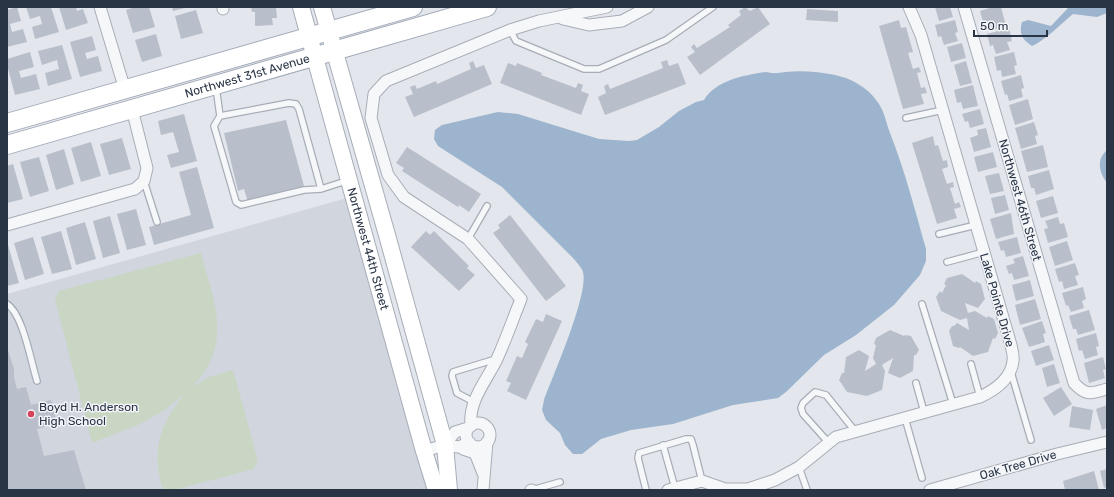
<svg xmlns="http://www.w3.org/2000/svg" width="1114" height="497" viewBox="0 0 1114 497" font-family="Rubik,sans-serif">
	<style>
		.built { fill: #d0d5de }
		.green { fill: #c8d6c3 }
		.water { fill: #9cb4cd }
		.building { fill: #b9bfca }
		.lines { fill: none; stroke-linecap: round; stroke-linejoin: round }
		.lane-casing { stroke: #a7adb7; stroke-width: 8 }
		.street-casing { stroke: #a7adb7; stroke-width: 13 }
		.secondary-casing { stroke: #a7adb7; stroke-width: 18 }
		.primary-casing { stroke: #a1aab8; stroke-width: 20 }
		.lane { stroke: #f6f7f9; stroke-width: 5.5 }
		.street { stroke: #f6f7f9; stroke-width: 11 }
		.secondary { stroke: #fff; stroke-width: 16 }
		.primary { stroke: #fff; stroke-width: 18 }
		.poi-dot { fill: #d64259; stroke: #f3f5f9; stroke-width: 1.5 }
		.labels { text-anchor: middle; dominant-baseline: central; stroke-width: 3; stroke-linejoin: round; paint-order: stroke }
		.street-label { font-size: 12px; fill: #293445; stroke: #f3f5f9 }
		.poi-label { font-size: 12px; fill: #293445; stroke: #f3f5f9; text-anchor: start }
	</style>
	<rect width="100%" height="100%" fill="#e3e6ec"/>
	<path class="built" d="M347 198 430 490H7V294Z"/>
	<path class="green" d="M201 253C214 303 234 344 192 387L209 377 233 370 258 461 253 469 175 490H163C151 450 159 425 185 393L165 410 140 424 92 443 55 299 59 291Z"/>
	<path class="water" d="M1069 7H1107V13L1097 17 1073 14C1062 23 1043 42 1032 46 1022 39 1019 34 1022 22L1028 20 1051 26Z
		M766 72C777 74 776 73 786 72 801 70 820 72 835 75 850 78 867 87 876 100 885 111 885 120 890 133 905 171 915 210 926 249V261L920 275 894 305 856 335 824 355 786 392 778 398 733 405 673 424 631 430 601 439 582 454H573L565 445 560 433 546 420 542 410 544 400C553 376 589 294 583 272 582 268 577 263 574 259L502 187 438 146 434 139 435 130 442 125 498 112 518 114 599 139 629 141 637 140 659 127 679 111 696 102 704 100C716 80 745 75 766 72Z
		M1107 150V183C1099 172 1096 160 1107 150Z"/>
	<path class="building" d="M17 7 21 21 10 24 12 32 23 29 27 42 7 47V10Z
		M26 7H51L59 32 35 39 32 27 42 24 40 16 30 19Z
		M59 7H76L77 11 83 9 88 23 66 30Z
		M135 7H149L155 27 133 33 126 10Z
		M172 7H185V8L173 11Z
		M251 7H276L277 18H272L273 25 255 26V12H252Z
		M745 7 750 11 758 7 770 24 700 75 687 57 695 52 691 47 694 44 697 48 730 27 728 25 741 15 739 11Z
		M935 7H950L953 17 939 21Z
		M993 7H1001L1006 26 989 31 986 21 983 22 980 11Z
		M807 9 838 11V22L806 20Z
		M196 10 203 33 181 39 175 16Z
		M899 20 901 28 906 27 913 52 908 53 913 69 919 67 921 72 917 73 921 88 925 87 927 93 921 94 924 104 903 109 879 26Z
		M955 20 958 32 955 33 958 41 944 45 941 36 938 37 935 25Z
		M1009 28 1012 41 1007 42 1010 50 996 54 993 45 990 46 987 34Z
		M156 34 162 56 142 62 135 40Z
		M92 36 96 50 85 53 87 59 98 56 102 71 80 77 70 42Z
		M962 43 966 58 951 62 947 47Z
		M62 45 72 79 48 86 45 73 59 69 57 60 42 65 38 51Z
		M30 52 34 67 19 71 21 78 36 74 40 89 15 95 7 65V59Z
		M1014 52 1017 65 1014 66 1016 74 1002 77 1001 70 997 71 994 57Z
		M667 60 669 66 678 63 686 84 605 115 598 97 606 93 604 86 608 84 610 89 663 68 661 62Z
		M473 61 476 68 484 65 492 84 414 117 405 97 413 94 410 87 415 85 417 89 436 81 437 84 471 69 469 63Z
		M966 61 972 83 960 86 954 65Z
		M508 63 516 66 517 63 542 73 541 75 576 88 578 83 583 85 581 91 589 94 581 115 500 83Z
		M1021 75 1024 88 1021 89 1023 97 1009 101 1007 94 1005 95 1001 81Z
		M973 85 978 106 963 109 961 102 957 103 954 90Z
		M1028 99 1033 119 1015 125 1009 105Z
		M980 109 984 124 970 128 968 121 965 122 962 114Z
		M184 114 197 161 171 168 167 155 179 152 173 132 161 135 158 121Z
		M286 120 304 186 248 202 244 189 238 191 224 133Z
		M1034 122 1038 135 1035 136 1037 144 1021 149 1015 128Z
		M986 128 991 147 974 152 970 138 978 135 977 130Z
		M933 136 935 146 938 145 943 161 947 160 948 167 942 169 947 184 953 182 954 187 950 188 955 204 959 202 961 207 954 209 957 218 937 224 912 143Z
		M122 138 131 169 109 175 100 144Z
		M91 142 101 176 81 182 71 148Z
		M1043 145 1048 167 1027 172 1021 151Z
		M407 147 481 194 469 212 459 205 458 207 402 171 404 168 396 163Z
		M64 149 74 184 56 190 46 155Z
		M993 152 997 167 978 172 974 157Z
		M39 157 49 191 30 197 20 162Z
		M13 164 23 199 7 203V166Z
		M197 167 214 228 154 245 149 227 191 215 179 172Z
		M1049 170 1054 189 1036 195 1034 188H1031L1028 176Z
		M999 173 1004 191 990 194 985 176Z
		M1005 195 1009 210 995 214 991 198Z
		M1053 196 1058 213 1041 218 1036 201Z
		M136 209 146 245 127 250 117 214Z
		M1011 213 1014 234 996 239 990 219Z
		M510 215 566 286 546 301 493 233 500 228 498 225Z
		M110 216 120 253 103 258 93 221Z
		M1058 217 1060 224 1064 223 1068 237 1048 243 1044 229 1048 228 1045 221Z
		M85 222 96 259 76 265 66 228Z
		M61 231 72 269 52 274 41 237Z
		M426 231 430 235 434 231 469 266 467 268 475 275 459 291 411 247Z
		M33 237 44 274 25 280 14 243Z
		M1017 237 1021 253 1006 257 1004 250 1001 251 998 242Z
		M1067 241 1073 260 1055 266 1049 247Z
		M8 245 19 283 7 286V246Z
		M1023 256 1029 276 1014 280 1012 273 1009 274 1006 266 1015 263 1013 259Z
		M1075 263 1079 275 1075 276 1078 285 1064 289 1062 281 1059 282 1055 269Z
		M962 274 975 283 976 281 981 284 985 299 978 308 965 303 968 313 975 311 987 318 988 316 994 319 998 333 995 339 993 338 988 352 973 356 960 347 959 348 953 346 949 331 952 326H954L957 323 969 330 967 318 960 320 941 311 936 297 940 291 942 293 946 285 944 284 947 278Z
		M1030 280 1034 296 1016 301 1012 285Z
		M1083 287 1086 299 1082 301 1084 308 1071 312 1068 305 1066 306 1062 293Z
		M1035 299 1041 319 1020 325 1015 305Z
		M1089 310 1095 330 1078 335 1076 329H1073L1069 316Z
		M546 314 562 321 526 400 507 391 511 383 506 381 517 356 522 358 528 344 525 342 536 319 543 322Z
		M1042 321 1046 333 1043 334 1045 342 1029 347 1022 328Z
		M890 330 904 336 905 335 911 336 919 350 916 355H914L913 371 900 378 888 373 893 358 882 365 885 371 882 390 867 396 847 392 839 380 842 373H844L846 357 859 350 869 356 865 371 876 364 873 358 876 345 874 344 876 338Z
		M1096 333 1099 346 1096 347 1098 355 1085 359 1082 350 1079 351 1076 339Z
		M1049 345 1054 360 1036 366 1031 351Z
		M7 347 14 369V377L17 389 26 387 31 405 51 400 57 423 37 429 44 456 74 450 86 490H7Z
		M1103 357 1106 369 1103 370 1105 378 1089 383 1084 363Z
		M1054 364 1060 383 1047 387 1042 368Z
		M1061 387 1072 404 1054 416 1043 398Z
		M1107 405V428L1102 430 1096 409Z
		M1072 406 1093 410 1090 430 1069 427Z
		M1107 469V487L1104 488 1100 471Z
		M1094 471 1099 490H1065L1063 481Z"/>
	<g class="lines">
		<g class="lane-casing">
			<path id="lane" d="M510 30 516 41 584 69H599L666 40 713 7
				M216 87 220 116 289 103 296 104 299 109 321 189 349 180
				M220 116 214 126 236 202 241 205 304 190 321 189
				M906 118 943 110
				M144 181 157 222
				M939 234 976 225
				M468 239 487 206
				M947 262 984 252
				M7 304C23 314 31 362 37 381
				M922 304 953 404
				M971 364 980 397
				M1011 372 1031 440
				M916 383 924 412
				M474 402 457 393 452 376 453 372 496 359
				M905 418 922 478
				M829 443 803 414 801 408 803 403 815 392 826 395 855 431
				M663 445 675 488
				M799 467 807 490
				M532 490 560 482
				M646 490 638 458 639 453 686 439H691L693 445 702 481"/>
		</g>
		<g class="street-casing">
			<path id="street" d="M100 7 125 90
				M223 7V9
				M964 7 1074 383C1086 396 1091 394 1107 389
				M563 19 589 25 622 21 648 7
				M7 225 135 189 144 181 147 168 132 109
				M466 435a12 12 0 1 1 24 0a12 12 0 1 1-24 0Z
				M471 426C468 401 487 380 497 359 506 339 513 319 521 299L468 239 404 197 388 175 371 118 374 94 386 81 510 30 539 21 607 7
				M445 445 455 432 468 428
				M463 449 475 453 483 473
				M424 451 445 445 458 447 470 443
				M483 490 487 442
				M531 490H532
				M668 490 702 481 725 489H748L775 480 799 467 836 437 980 397C995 390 1011 379 1013 361 1014 356 1012 350 1011 345L921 35 909 7
				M930 490 1057 454 1107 442"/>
		</g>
		<g class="secondary-casing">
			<g id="secondary">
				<path id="s1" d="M301 7 424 451 436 490"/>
				<path d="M322 7 387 235 445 445 449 490"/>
			</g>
		</g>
		<g class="primary-casing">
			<g id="primary">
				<path d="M7 123 413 7"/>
				<path id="s2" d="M7 145 487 7"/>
			</g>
		</g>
		<use href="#lane" class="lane"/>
		<use href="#street" class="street"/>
		<use href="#secondary" class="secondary"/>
		<use href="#primary" class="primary"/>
	</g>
	<circle class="poi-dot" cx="31" cy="414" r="4"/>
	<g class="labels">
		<g class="street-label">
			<text stroke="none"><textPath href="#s2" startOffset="250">Northwest 31st Avenue</textPath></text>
			<text transform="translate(1020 200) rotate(74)">Northwest 46th Street</text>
			<text stroke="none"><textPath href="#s1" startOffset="251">Northwest 44th Street</textPath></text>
			<text transform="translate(997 300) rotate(74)">Lake Pointe Drive</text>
			<text transform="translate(1018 465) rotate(-16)">Oak Tree Drive</text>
		</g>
		<g class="poi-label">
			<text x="39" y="407">Boyd H. Anderson<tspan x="39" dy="14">High School</tspan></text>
		</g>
	</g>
	<rect width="1114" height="497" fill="none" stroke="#293445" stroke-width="16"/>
	<path d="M974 30v6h73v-6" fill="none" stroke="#293445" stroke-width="2"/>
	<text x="980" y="30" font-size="12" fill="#293445" stroke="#f3f5f9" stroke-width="3" paint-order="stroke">50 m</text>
</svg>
